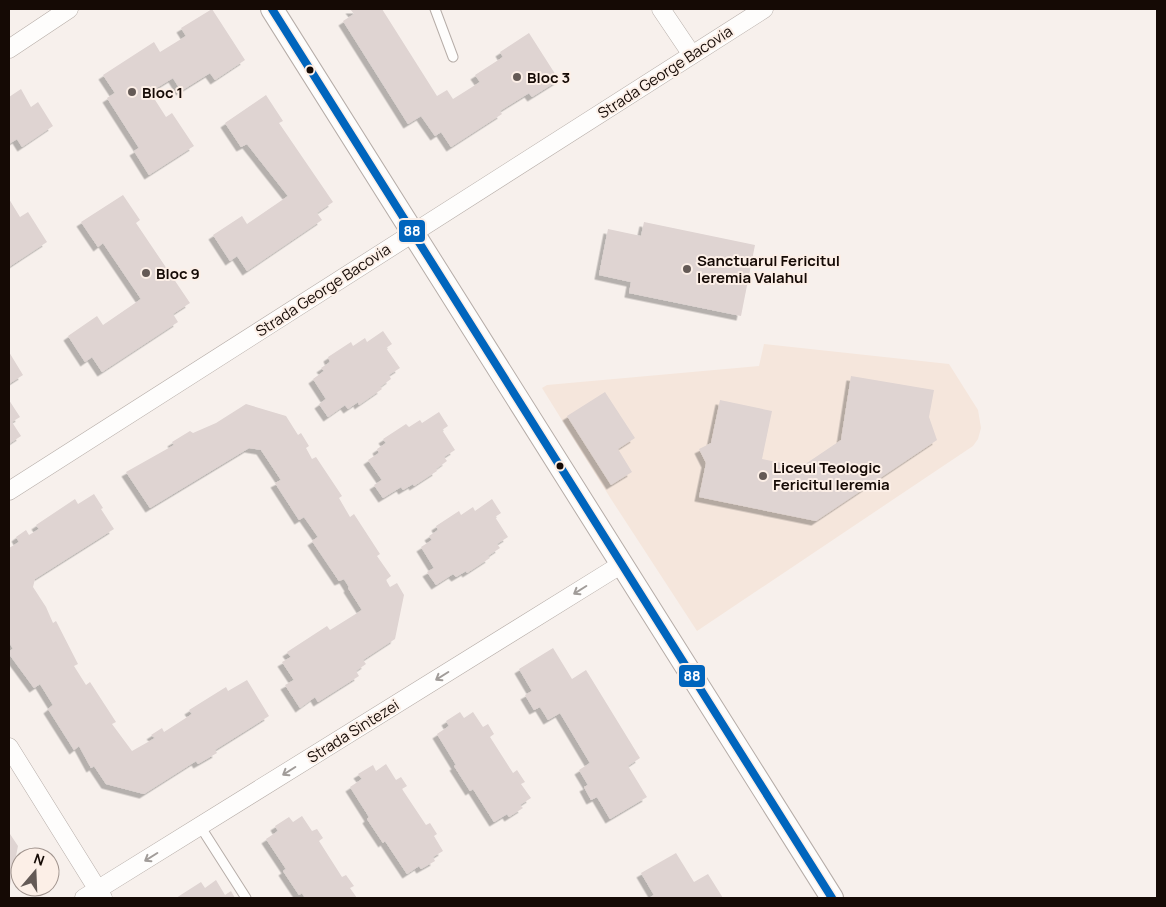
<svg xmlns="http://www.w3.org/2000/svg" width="1166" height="907" viewBox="0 0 1166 907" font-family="Manrope,sans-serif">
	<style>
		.built { fill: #f5e6dc }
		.building { fill: #dfd4d2; filter: url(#shadow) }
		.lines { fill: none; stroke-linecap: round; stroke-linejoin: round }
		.service-casing { stroke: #b6ada8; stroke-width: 11 }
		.minor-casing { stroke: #b6ada8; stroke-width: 19 }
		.tertiary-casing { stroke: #b6ada8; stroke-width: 24 }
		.service { stroke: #fefdfc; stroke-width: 9 }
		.minor { stroke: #fefdfc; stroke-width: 18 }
		.tertiary { stroke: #fefdfc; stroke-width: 22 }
		.bus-1-casing { stroke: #fcefe7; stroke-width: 11 }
		.bus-1 { stroke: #0065bd; stroke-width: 8 }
		.oneway { stroke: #a19c99 }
		.bus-dot { fill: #150a05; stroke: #fcefe7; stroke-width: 2 }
		.poi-dot { fill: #645a56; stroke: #fcefe7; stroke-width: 2 }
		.labels { text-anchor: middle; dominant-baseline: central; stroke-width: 4; stroke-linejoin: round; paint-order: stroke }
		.street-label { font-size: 15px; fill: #150a05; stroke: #fcefe7 }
		.poi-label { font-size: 15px; font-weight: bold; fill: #150a05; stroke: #fcefe7; text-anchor: start }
		.line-badge { stroke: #fcefe7; stroke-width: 2 }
		.badge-label { font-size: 14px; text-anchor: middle; font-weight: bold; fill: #fff }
	</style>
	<defs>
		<filter id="shadow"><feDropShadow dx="-4.5" dy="4.5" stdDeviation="0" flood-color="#0004"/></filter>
	</defs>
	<rect width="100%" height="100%" fill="#f7f0ec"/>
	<path class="built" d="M764 344 949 364 978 410 981 428 978 439 973 446 697 631 611 499 542 388 547 385 759 366Z"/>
	<path class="building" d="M212 9 245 60 215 80 210 73 181 91 173 78 150 92 166 117 172 113 194 146 149 175 134 151 139 148 107 98 115 93 103 75 154 42 160 52 186 36 181 28Z
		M350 9H382L437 96 447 90 453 99 480 82 475 75 503 57 500 52 529 33 559 80 532 97 529 93 500 111 502 114 451 147 441 132 435 136 421 116 408 124 343 21 354 14Z
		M21 89 31 107 38 102 53 126 22 147 17 139 9 144V97Z
		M266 95 283 121 279 123 333 202 317 213 322 220 247 271 237 256 230 261 213 235 242 216 247 224 288 196 247 144 241 147 225 123Z
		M123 195 140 220 136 223 190 303 173 314 178 322 102 372 92 357 85 362 68 336 97 316 103 325 141 299 103 243 98 247 81 222Z
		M9 199 20 217 28 212 47 242 9 267Z
		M644 222 755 245 741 316 629 293 631 282 599 275 608 229 641 236Z
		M383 331 392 344 386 348 400 368 389 375 391 379 380 387 382 389 359 405 358 402 348 409 345 405 328 417 319 404 326 399 313 379 324 371 321 368 330 362 328 357 351 342 353 346 365 338 367 342Z
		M9 352 23 375 9 384Z
		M851 376 934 390 929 417 937 440 816 521 699 497 706 463 699 449 711 443 720 400 772 411 762 459 801 467 841 440Z
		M605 392 635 438 618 449 632 472 611 485 567 416Z
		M9 400 20 417 12 422 21 436 9 444Z
		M246 404 286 416 298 435 301 433 309 446 306 448 312 459 316 457 342 496 339 498 350 517 354 514 380 554 377 556 391 576 386 580 390 587 397 583 404 595 395 639 363 660 366 664 356 671 359 676 318 702 315 697 300 708 285 685 294 680 282 662 291 657 287 652 327 626 330 630 362 610 348 588 349 587 344 579 339 581 312 541 318 537 304 517 299 520 275 483 281 480 261 450 249 448 150 508 126 472 174 445 172 442 190 431 193 433 216 423Z
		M439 412 448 426 442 430 455 450 444 457 447 461 436 469 437 471 414 486 413 484 403 490 401 487 383 498 374 485 382 480 368 460 379 453 377 449 386 443 383 439 406 424 409 427 420 420 422 423Z
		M94 494 103 508 101 509 114 529 35 579 33 587 46 607 53 623 56 621 78 664 74 666 86 685 90 682 116 722 112 724 132 751 155 738 151 735 162 728 164 732 192 714 189 710 226 687 228 691 247 680 269 716 215 750 217 753 198 764 196 761 144 794 106 784 94 766 91 768 79 746 74 750 48 709 53 705 40 684 34 688 9 654V651L13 649 9 642V548L19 542 16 537 26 530 29 535 39 529 36 525 75 499 78 504Z
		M492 499 501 513 495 517 508 537 497 544 500 548 488 556 490 558 467 573 466 571 456 577 453 574 436 585 427 572 434 568 421 547 432 540 429 536 438 530 436 526 459 511 461 515 473 507 475 511Z
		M553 648 572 679 586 670 640 758 628 766 647 797 610 819 597 797 591 800 584 787 588 785 579 770 590 763 560 713 548 720 540 707 534 710 525 695 532 691 519 669Z
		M460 712 464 718 473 712 483 727 488 724 494 734 490 737 513 773 517 770 525 782 521 784 531 798 520 805 523 808 509 817 507 814 494 822 473 789 470 791 454 766 456 765 437 734 449 726 446 721Z
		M386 764 396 780 401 777 407 786 402 789 426 825 430 823 437 834 434 836 443 851 433 857 435 861 421 869 419 866 407 874 385 841 383 843 367 819 369 817 350 787 362 779 358 774 373 765 376 771Z
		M302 816 312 831 317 829 323 838 319 841 342 877 346 875 354 886 350 888 357 898H305L302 893 299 895 283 871 286 869 266 839 278 831 275 826 289 817 293 822Z
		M10 834 18 846 10 886 9 835Z
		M676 853 694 882 708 874 723 898H649L654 895 641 873Z
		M216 880 225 895 231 891 235 898H176L201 882 205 888Z"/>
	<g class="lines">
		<g class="service-casing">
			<path id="service" d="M435 9 453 57
				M200 826 246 898"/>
		</g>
		<g class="minor-casing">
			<path id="minor" d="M661 9 692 55
				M9 49 69 9
				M9 491 764 9
				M9 747 103 898
				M84 898 622 564"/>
		</g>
		<g class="tertiary-casing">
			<path id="tertiary" d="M272 9 832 898"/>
		</g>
		<use href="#service" class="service"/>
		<use href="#minor" class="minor"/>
		<use href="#tertiary" class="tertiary"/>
		<g class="bus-1-casing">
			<path id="bus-1" d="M272 9 832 898"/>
		</g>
		<use href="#bus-1" class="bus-1"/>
	</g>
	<defs><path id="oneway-shaft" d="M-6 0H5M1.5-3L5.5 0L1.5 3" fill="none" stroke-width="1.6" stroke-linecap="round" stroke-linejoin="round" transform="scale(1.25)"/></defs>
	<g class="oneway">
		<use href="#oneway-shaft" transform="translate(580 590) rotate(148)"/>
		<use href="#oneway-shaft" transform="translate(442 676) rotate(148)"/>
		<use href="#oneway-shaft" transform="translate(289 771) rotate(148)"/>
		<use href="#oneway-shaft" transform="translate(151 857) rotate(148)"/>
	</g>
	<g class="bus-dot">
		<circle cx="310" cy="70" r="4.5"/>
		<circle cx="560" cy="466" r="4.5"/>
	</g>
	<g class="poi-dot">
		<circle cx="517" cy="77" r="5"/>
		<circle cx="132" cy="92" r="5"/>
		<circle cx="687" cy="269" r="5"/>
		<circle cx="146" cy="273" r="5"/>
		<circle cx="763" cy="476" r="5"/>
	</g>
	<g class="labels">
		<g class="street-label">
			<text transform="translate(665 72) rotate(-33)">Strada George Bacovia</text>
			<text transform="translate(323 290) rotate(-33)">Strada George Bacovia</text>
			<text transform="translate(353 731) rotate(-32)">Strada Sintezei</text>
		</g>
		<g class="poi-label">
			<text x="527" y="77">Bloc 3</text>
			<text x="142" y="92">Bloc 1</text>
			<text x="697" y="260">Sanctuarul Fericitul<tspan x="697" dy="17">Ieremia Valahul</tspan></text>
			<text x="156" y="273">Bloc 9</text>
			<text x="773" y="467">Liceul Teologic<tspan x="773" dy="17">Fericitul Ieremia</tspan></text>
		</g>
	</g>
	<g class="line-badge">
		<rect x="398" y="219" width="28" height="24" rx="5" fill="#0065bd"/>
		<rect x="678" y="664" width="28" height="24" rx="5" fill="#0065bd"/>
	</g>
	<g class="badge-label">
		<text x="412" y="236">88</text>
		<text x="692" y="681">88</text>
	</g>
	<rect width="1166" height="907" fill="none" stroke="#150a05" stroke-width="20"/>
	<g transform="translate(35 872) rotate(19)"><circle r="24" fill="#fcefe7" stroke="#a0938d"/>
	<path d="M0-4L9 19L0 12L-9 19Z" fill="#645a56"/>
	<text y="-8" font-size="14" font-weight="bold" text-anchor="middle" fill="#150a05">N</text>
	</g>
</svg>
